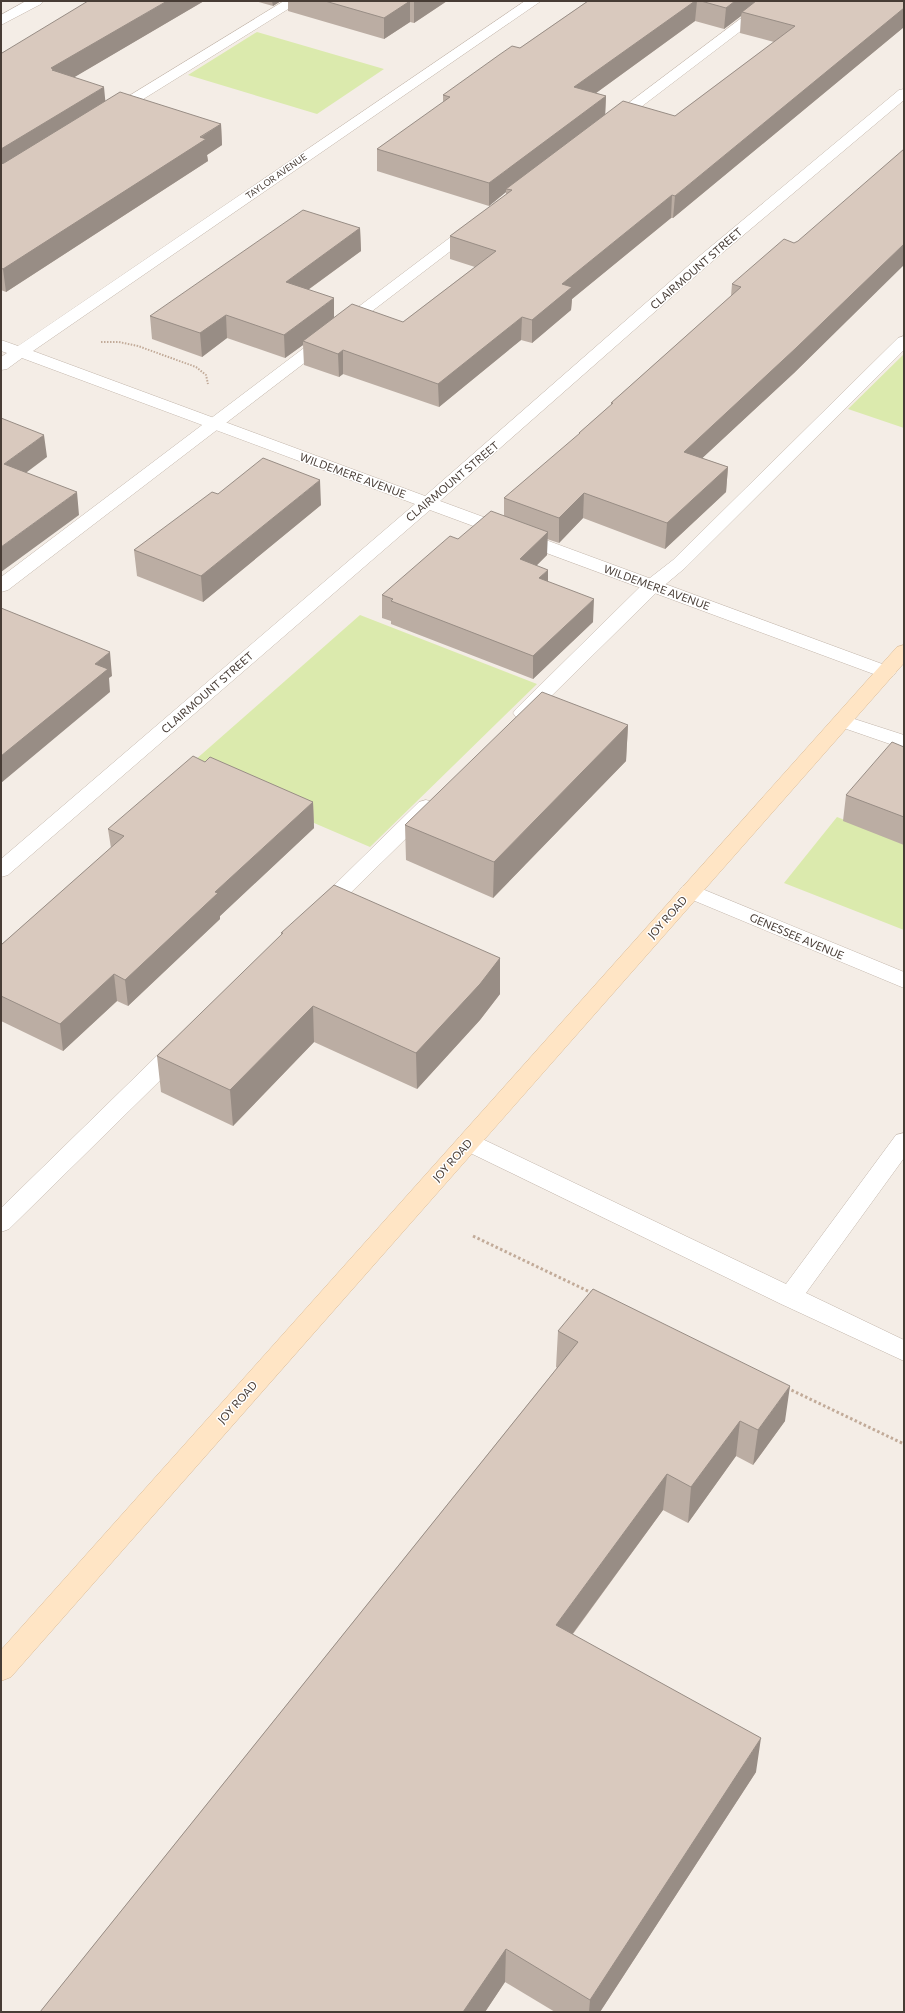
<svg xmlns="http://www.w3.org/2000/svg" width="905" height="2013" viewBox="0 0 905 2013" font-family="Commissioner,sans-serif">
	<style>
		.green { fill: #dbeaad }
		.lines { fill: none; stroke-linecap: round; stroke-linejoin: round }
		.lane-casing { stroke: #c3b6ab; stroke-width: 1 }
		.street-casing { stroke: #c3b6ab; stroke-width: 1 }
		.secondary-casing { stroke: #d9ba96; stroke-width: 1 }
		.path-far1 { stroke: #c2ab99; stroke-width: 2; stroke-dasharray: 1.5 1.5; stroke-linecap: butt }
		.path { stroke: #c2ab99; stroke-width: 3; stroke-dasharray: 2.5 2.5; stroke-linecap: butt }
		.lane { fill: #fff; fill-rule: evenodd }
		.street { fill: #fff; fill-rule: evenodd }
		.secondary { fill: #ffe5c5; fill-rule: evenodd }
		.wall { fill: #bbada3; fill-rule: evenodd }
		.shaded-wall { fill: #988d85 }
		.building { fill: #d9c9be; stroke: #988d85 }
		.labels { text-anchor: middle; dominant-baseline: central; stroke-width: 3; stroke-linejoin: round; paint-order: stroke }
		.far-street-label { font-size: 9px; fill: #473c35; stroke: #fff }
		.street-label { font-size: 11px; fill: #473c35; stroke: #fff }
	</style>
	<rect width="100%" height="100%" fill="#f4ede6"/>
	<path class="green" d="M257 32 384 69 317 114 188 75Z
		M904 354V428L848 409Z
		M360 615 537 684 370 847 186 768Z
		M837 817 904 843V930L784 883Z"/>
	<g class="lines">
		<g class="lane-casing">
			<path id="lane" d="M284 1H301L116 116H106L104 113 106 110Z
				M764 1H780L616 126H606L604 123 606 120Z
				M473 222 478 224 481 227 478 230 8 590 1 592V577L468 224Z
				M904 336V350L685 568 660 589 530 717 523 719 516 717 513 713 516 709 646 581 673 560 898 338Z
				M842 715 904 735V747L890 744 835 725 832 721 835 717Z
				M426 800 433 802 436 807 433 812 328 915 321 917 314 915 310 910 314 905 419 802Z
				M180 1039 188 1041 191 1047 188 1053 9 1229 1 1232V1208L172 1041Z
				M904 1133V1158L806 1293 904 1340V1361L781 1304 460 1148 456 1142 460 1136 468 1134 476 1136 786 1284 896 1135Z"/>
		</g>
		<g class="street-casing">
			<path id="street" d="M26 1H43L41 4 1 25V15Z
				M525 1H541L33 351 425 496 696 259 899 90 904 89V100L708 265 440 501 893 668 896 672 893 676 886 678 879 676 430 510 8 875 1 877V859L415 504 22 358 7 369 1 370V357L7 353 1 351V340L18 346Z
				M690 884 904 972V988L683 896 679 891 683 886Z"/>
		</g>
		<g class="secondary-casing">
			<path id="secondary" d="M904 645V663L11 1677 1 1681V1650L897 647Z"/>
		</g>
		<path class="path-far1" d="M101 342H119L138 346 196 367 206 375 208 384"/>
		<path class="path" d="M473 1236 592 1293
			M787 1388 904 1444"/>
		<use href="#lane" class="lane"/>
		<use href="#street" class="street"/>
		<use href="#secondary" class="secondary"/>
	</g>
	<path class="wall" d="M204 1 74 77 105 101 221 124 222 145 207 155 208 161 6 292 1 290V53Z
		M255 1H281L273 6Z
		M288 1H447L414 23 410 22 384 39 288 11Z
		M588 1H904V27L673 218H671L572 299 571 310 532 343 521 340 439 407 343 374 339 377 304 365 303 345 285 358 227 338 202 357 152 339 150 316 360 228 361 251 308 290 334 318 403 322 475 267 450 259V236L506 195V192L489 206 377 171V149L443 103V95L520 48ZM741 16 740 33 774 42 675 116 605 114 606 96 596 93 695 21 724 29Z
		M732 284 877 291 794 373 702 458 728 467 726 492 665 549 583 518 559 543 547 539V555L537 565 548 582 593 622 533 679 391 624V621L382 618V595L458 539 504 516V498L579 435V433L611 405V403L731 296Z
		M218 494 321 505 203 602 137 576 134 550Z
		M628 725 626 761 493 898 406 860 405 825Z
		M904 747V845L843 821 846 795Z
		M205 762 313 802 314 828 220 916V919L128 1006 117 1001 63 1051 1 1021V945L111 848 108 829Z
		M281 933 500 958V994L480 1020 417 1089 314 1042 233 1126 161 1092 157 1056 282 935Z
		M558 1331 785 1421 753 1465 736 1456 688 1523 663 1510 573 1634 756 1772 600 2012H555L505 1982 485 2012H40L557 1368 556 1367Z"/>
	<path class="shaded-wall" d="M167 1H204L56 88 51 68Z
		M272 1H281L273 6Z
		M410 1V22L384 39V18Z
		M416 1H447L414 23V2Z
		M695 1H697L695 21 574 109V87Z
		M735 1H762L742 12 741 16 724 29 726 8Z
		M904 8V27L673 218 675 196Z
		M104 87 106 108 1 172V149Z
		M606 96 605 118 506 189V192L489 206V183Z
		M221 124 222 145 207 155 208 161 6 292 3 269Z
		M672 195 671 218 572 299 571 310 532 343V320L562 284Z
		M360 228 361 251 287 305 286 282Z
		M904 244V265L794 373 682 477 684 452Z
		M334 298V321L303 341V345L285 358 284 335Z
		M226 315 227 338 202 357 200 333Z
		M522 317 521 340 439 407 438 384Z
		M343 350V374L339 377 338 354Z
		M44 435 47 457 7 487 4 464Z
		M728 467 726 492 665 549 667 523Z
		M320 480 321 505 203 602 201 576Z
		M77 492 79 515 1 572V547Z
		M584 493 583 518 559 543V518Z
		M548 532 547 555 520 582V559Z
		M548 570V593L539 578Z
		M594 599 593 622 533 679V656Z
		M110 652 112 676 109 678 110 692 1 783V756L95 664Z
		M628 725 626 761 493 898 494 862Z
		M313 802 314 828 220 916V919L128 1006 125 980 215 892Z
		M500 958V994L480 1020 417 1089 416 1053Z
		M114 974 117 1001 63 1051 60 1024Z
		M313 1006 314 1042 233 1126 230 1090Z
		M790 1386 785 1421 753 1465 758 1430Z
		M740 1421 736 1456 688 1523 691 1487Z
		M667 1474 663 1510 554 1659 556 1625Z
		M761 1738 756 1772 600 2012H589L590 2000Z
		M506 1949 505 1982 485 2012H463Z"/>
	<path class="building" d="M88 1H167L51 68 54 69 52 70 104 87 1 149V53H2Z
		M325 1H410L384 18Z
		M588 1H695L574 87 606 96 489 183 377 149 450 97 443 95 499 55 512 46 520 48Z
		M701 1H735L726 8Z
		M756 1H904V8L675 196 672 195 562 284 572 287 532 320 522 317 438 384 343 350 338 354 303 341 352 304 403 322 496 251 450 236 512 190 506 189 623 101 675 116 795 26 742 12Z
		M120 92 221 124 200 137 206 139 3 269 1 268V164L4 163Z
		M904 149V244L796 348 684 452 728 467 667 523 584 493 559 518 504 498 580 433H579L613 403H611L741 287 732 284 784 239 794 243 798 241Z
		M303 210 360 228 286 282 334 298 284 335 226 315 200 333 150 316Z
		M1 418 44 435 4 464 77 492 1 547Z
		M263 458 320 480 201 576 134 550 212 492 218 494Z
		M491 511 548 532 520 559 548 570 539 578 594 599 533 656 391 601 393 599 382 595 450 536 458 539Z
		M1 608 110 652 95 664 108 669 1 756Z
		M542 692 628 725 494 862 405 825Z
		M892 742 904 747V817L846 795Z
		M193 756 205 762 210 757 313 802 215 892 218 893 125 980 114 974 60 1024 1 996V945L124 836 108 829Z
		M334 885 500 958 480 984 416 1053 313 1006 230 1090 157 1056 283 933H281Z
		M593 1289 790 1386 758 1430 740 1421 691 1487 667 1474 556 1625 761 1738 590 2000 506 1949 463 2012H40L578 1342 558 1331Z"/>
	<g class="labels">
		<g class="far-street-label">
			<text transform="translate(276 176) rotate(-35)">TAYLOR AVENUE</text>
		</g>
		<g class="street-label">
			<text transform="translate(696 268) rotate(-41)">CLAIRMOUNT STREET</text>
			<text transform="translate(353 475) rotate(20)">WILDEMERE AVENUE</text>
			<text transform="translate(452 481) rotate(-40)">CLAIRMOUNT STREET</text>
			<text transform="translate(657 587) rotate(20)">WILDEMERE AVENUE</text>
			<text transform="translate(207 692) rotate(-41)">CLAIRMOUNT STREET</text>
			<text transform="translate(667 917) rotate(-48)">JOY ROAD</text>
			<text transform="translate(797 936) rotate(23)">GENESSEE AVENUE</text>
			<text transform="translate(452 1160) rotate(-48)">JOY ROAD</text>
			<text transform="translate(237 1402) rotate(-48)">JOY ROAD</text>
		</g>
	</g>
	<rect width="905" height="2013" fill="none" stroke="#473c35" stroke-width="4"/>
</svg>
